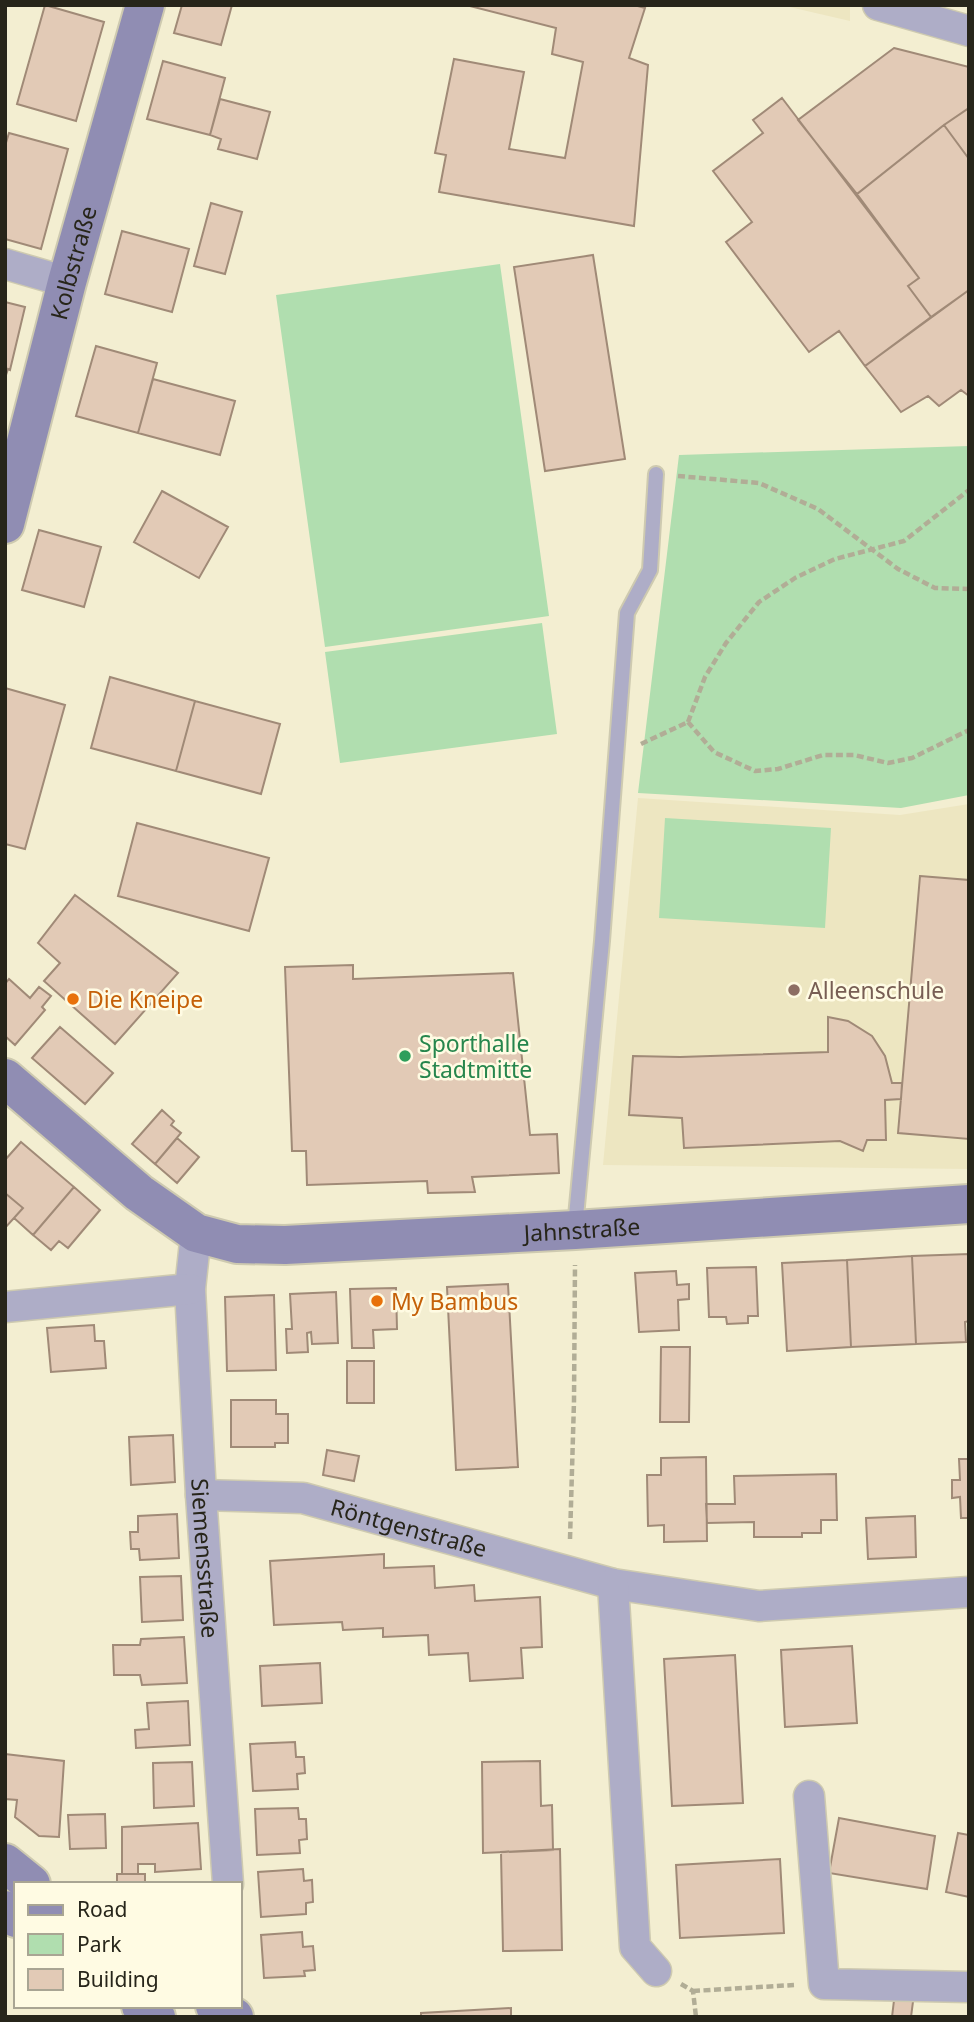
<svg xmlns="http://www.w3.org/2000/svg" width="974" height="2022" viewBox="0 0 974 2022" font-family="'Noto Sans',sans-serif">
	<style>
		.built { fill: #ede6c1 }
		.green { fill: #b0deaf }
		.building { fill: #e2cab6; stroke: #a08a77; stroke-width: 2 }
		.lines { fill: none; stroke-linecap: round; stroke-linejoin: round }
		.lane-casing { stroke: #cecab0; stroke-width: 18 }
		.street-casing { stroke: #cecab0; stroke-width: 33 }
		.secondary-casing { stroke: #cecab0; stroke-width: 42 }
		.path { stroke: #b1ad96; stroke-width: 4.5; stroke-dasharray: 7 3.5; stroke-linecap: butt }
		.lane { stroke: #aeadc7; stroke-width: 14 }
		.street { stroke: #aeadc7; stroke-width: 30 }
		.secondary { stroke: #908db3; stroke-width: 38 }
		.education-dot { fill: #8d6e63; stroke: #fffbe3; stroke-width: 2.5 }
		.food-dot { fill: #e8710a; stroke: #fffbe3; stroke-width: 2.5 }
		.leisure-dot { fill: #2e9e5b; stroke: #fffbe3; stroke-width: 2.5 }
		.labels { text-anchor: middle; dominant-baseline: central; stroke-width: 5; stroke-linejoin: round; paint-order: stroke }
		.street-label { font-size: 23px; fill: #27251a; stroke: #fffbe3 }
		.education-label { font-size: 23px; fill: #785e54; stroke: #fffbe3; text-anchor: start }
		.food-label { font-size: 23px; fill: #c56008; stroke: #fffbe3; text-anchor: start }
		.leisure-label { font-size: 23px; fill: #27864d; stroke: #fffbe3; text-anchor: start }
	</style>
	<rect width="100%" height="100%" fill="#f3eed1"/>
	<path class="built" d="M781 5H850V21Z
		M638 798 900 815 969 804V1169L603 1165Z"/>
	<path class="green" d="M500 264 549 616 325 647 276 295Z
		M969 446V795L901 808 638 793 679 455Z
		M542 623 557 734 340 763 325 652Z
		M665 818 831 828 825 928 659 918Z"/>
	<path class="building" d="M45 5 104 22 76 121 17 104Z
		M182 5H232L221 45 174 33Z
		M466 5H634L645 8 629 58 648 65 634 226 439 192 446 155 435 153 454 59 524 72 509 149 565 158 583 62 552 54 556 28Z
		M894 48 969 67V108L944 125 857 194 798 120Z
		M163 61 225 78 210 135 147 119Z
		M782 98 919 278 908 286 931 317 865 366 839 331 809 352 726 242 752 222 713 171 763 133 753 120Z
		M220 99 270 112 257 159 218 149 221 139 210 135Z
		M969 108V159L944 125Z
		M944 125 969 159V290L931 317 908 286 919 278 857 194Z
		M9 133 68 149 41 249 5 239V146Z
		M211 203 242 212 225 274 194 266Z
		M122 231 189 249 172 312 105 294Z
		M593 255 625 459 545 471 514 267Z
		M969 290V396L961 390 939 406 928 396 901 412 865 366Z
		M5 302 25 307 10 370 8 369 5 378Z
		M96 346 157 363 138 433 76 416Z
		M153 379 235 401 220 455 138 433Z
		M162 491 228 527 199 578 134 542Z
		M39 530 101 547 84 607 22 590Z
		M110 677 195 701 176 771 91 748Z
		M5 688 65 705 25 849 5 844Z
		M195 701 280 724 261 794 176 771Z
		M137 823 269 858 249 931 118 896Z
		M920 876 969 880V1139L898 1133Z
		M75 895 178 973 115 1044 44 981 60 963 38 943Z
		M353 965V979L513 973 530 1135 557 1134 559 1173 472 1177 475 1192 428 1193 427 1181 307 1185 306 1151H292L285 967Z
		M9 979 30 998 39 987 51 996 42 1007 45 1010 15 1045 5 1036V984Z
		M828 1017 848 1021 872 1036 885 1056 892 1083H902L901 1099 885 1100 886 1140H867L863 1151 840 1141 684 1148 682 1118 629 1115 633 1056 680 1057 828 1052Z
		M60 1027 113 1073 85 1104 32 1058Z
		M162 1110 174 1121 171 1125 181 1133 155 1164 132 1144Z
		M177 1138 199 1157 177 1183 155 1164Z
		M21 1142 74 1187 33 1235 14 1218 23 1208 5 1193V1160Z
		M74 1187 100 1210 68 1248 59 1241 51 1250 33 1235Z
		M5 1193 23 1208 5 1228Z
		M969 1254V1321L965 1322 966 1342 916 1344 912 1256Z
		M912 1256 916 1344 851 1347 847 1260Z
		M847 1260 851 1347 787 1351 782 1263Z
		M756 1267 758 1316H748V1323L727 1324 726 1317H709L707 1268Z
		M676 1271 677 1285 689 1284V1299L678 1300 679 1330 639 1332 635 1273Z
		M508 1284 518 1467 456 1470 447 1287Z
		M396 1288 397 1329 373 1330 374 1348H352L350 1289Z
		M336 1292 338 1343 312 1344 311 1332 307 1333 308 1352 287 1353 286 1329H292L290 1294Z
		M274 1295 276 1370 227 1371 225 1297Z
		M94 1325 95 1341H104L106 1368 51 1372 47 1328Z
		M661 1347H690L689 1422H660Z
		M347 1361H374V1403H347Z
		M231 1400H276V1414H288V1443H275V1447H231Z
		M173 1435 175 1482 131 1485 129 1437Z
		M327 1450 359 1456 354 1481 323 1475Z
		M706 1457 707 1541 664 1542V1525L648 1526 647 1475H661V1458Z
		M959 1459H969V1518H961L960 1497 952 1498V1480H960Z
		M836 1474 837 1520H821V1533H802V1537H754V1522L707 1523 706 1504H735L734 1476Z
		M177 1514 179 1558 140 1560 139 1549H131L130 1532H138V1516Z
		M915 1516 916 1557 868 1559 866 1518Z
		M384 1554V1568L434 1566 435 1588 474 1585 475 1601 540 1597 542 1647 521 1648 523 1678 470 1681 468 1653 429 1655 428 1635 383 1637V1628L343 1630 342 1622 274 1625 270 1561Z
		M181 1576 183 1620 142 1622 140 1577Z
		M184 1637 187 1683 142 1685 140 1675H114L113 1645H140L141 1639Z
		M852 1646 857 1723 785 1727 781 1650Z
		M735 1655 743 1803 672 1806 664 1659Z
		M320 1663 322 1703 262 1706 260 1666Z
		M188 1701 190 1745 136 1748 135 1730 149 1729 147 1703Z
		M295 1742 296 1757H304L305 1773 297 1774 298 1789 253 1791 250 1744Z
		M5 1754 64 1761 59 1837 39 1836 15 1817 17 1800 5 1799Z
		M540 1761 541 1806 552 1805 553 1850 483 1853 482 1762Z
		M192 1762 194 1806 154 1808 153 1763Z
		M298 1808 299 1819H306L307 1839 299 1840 300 1853 257 1855 255 1809Z
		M105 1814 106 1848 70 1849 68 1815Z
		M839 1818 935 1836 927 1889 829 1873Z
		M198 1823 201 1869 155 1872V1864H138V1874H122V1827Z
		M958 1833 969 1835V1897L946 1892Z
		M560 1849 562 1950 503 1951 501 1852Z
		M780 1859 784 1933 680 1938 676 1865Z
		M303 1869 304 1881 312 1880 313 1902 306 1903V1914L261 1917 258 1872Z
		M117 1874H145V1884H117Z
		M302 1932 303 1947 313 1946 315 1970 304 1971 305 1976 264 1978 261 1935Z
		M895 1992 914 1994 911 2017H892Z
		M511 2008V2017H421V2013Z"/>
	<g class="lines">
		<g class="lane-casing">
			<path id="lane" d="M575 1227 602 941 627 613 650 570 656 474"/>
		</g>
		<g class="street-casing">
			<g id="street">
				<path d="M878 5 969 31"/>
				<path d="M5 264 67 282"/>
				<path id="s1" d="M196 1233 190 1289 201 1495 228 1884"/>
				<path d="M5 1307 190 1289"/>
				<path id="s2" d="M201 1495 303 1498 613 1584 759 1606 969 1592"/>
				<path d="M613 1584 635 1947 656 1971"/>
				<path d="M809 1796 824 1984 969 1987"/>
			</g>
		</g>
		<g class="secondary-casing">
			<g id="secondary">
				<path id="s3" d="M5 524 67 282 145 5"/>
				<path id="s4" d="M5 1078 139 1193 196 1233 237 1244 285 1245 575 1230 969 1204"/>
				<path d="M5 1863 31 1884"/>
				<path d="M5 1910 16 1918"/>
				<path d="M141 2006 156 2017"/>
				<path d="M215 2006 234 2017"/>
			</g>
		</g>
		<path class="path" d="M678 476 759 483 818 509 898 569 935 588 969 589
			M688 722 705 677 726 643 759 602 795 578 835 559 904 541 969 490
			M688 722 714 752 755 771 778 769 823 755H854L888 763 912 758 969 730
			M641 744 688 722
			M570 1539 574 1401 575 1265
			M681 1984 693 1991 696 2017
			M693 1991 794 1985"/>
		<use href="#lane" class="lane"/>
		<use href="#street" class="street"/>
		<use href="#secondary" class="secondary"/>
	</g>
	<circle class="education-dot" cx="794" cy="990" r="7"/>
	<g class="food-dot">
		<circle cx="73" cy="999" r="7"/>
		<circle cx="377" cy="1301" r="7"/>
	</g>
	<circle class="leisure-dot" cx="405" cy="1056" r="7"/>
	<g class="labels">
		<g class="street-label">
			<text stroke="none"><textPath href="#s3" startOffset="270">Kolbstraße</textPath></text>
			<text stroke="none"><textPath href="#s4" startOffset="634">Jahnstraße</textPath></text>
			<text stroke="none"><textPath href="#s2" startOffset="212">Röntgenstraße</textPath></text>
			<text stroke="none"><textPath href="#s1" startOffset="326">Siemensstraße</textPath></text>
		</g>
		<g class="education-label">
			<text x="808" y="990">Alleenschule</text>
		</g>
		<g class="food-label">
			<text x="87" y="999">Die Kneipe</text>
			<text x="391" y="1301">My Bambus</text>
		</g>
		<g class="leisure-label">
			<text x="419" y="1043">Sporthalle<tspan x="419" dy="26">Stadtmitte</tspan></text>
		</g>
	</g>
	<rect width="974" height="2022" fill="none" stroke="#27251a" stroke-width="14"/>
	<rect x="14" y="1882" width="228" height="126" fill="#fffbe3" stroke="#a9a593" stroke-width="2"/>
	<rect x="28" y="1905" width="35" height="10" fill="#908db3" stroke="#a9a593" stroke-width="2"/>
	<text x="77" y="1917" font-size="21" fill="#27251a">Road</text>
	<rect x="28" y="1934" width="35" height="21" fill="#b0deaf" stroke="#a9a593" stroke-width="2"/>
	<text x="77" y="1952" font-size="21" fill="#27251a">Park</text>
	<rect x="28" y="1969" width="35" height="21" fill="#e2cab6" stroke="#a9a593" stroke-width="2"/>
	<text x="77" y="1987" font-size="21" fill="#27251a">Building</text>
</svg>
